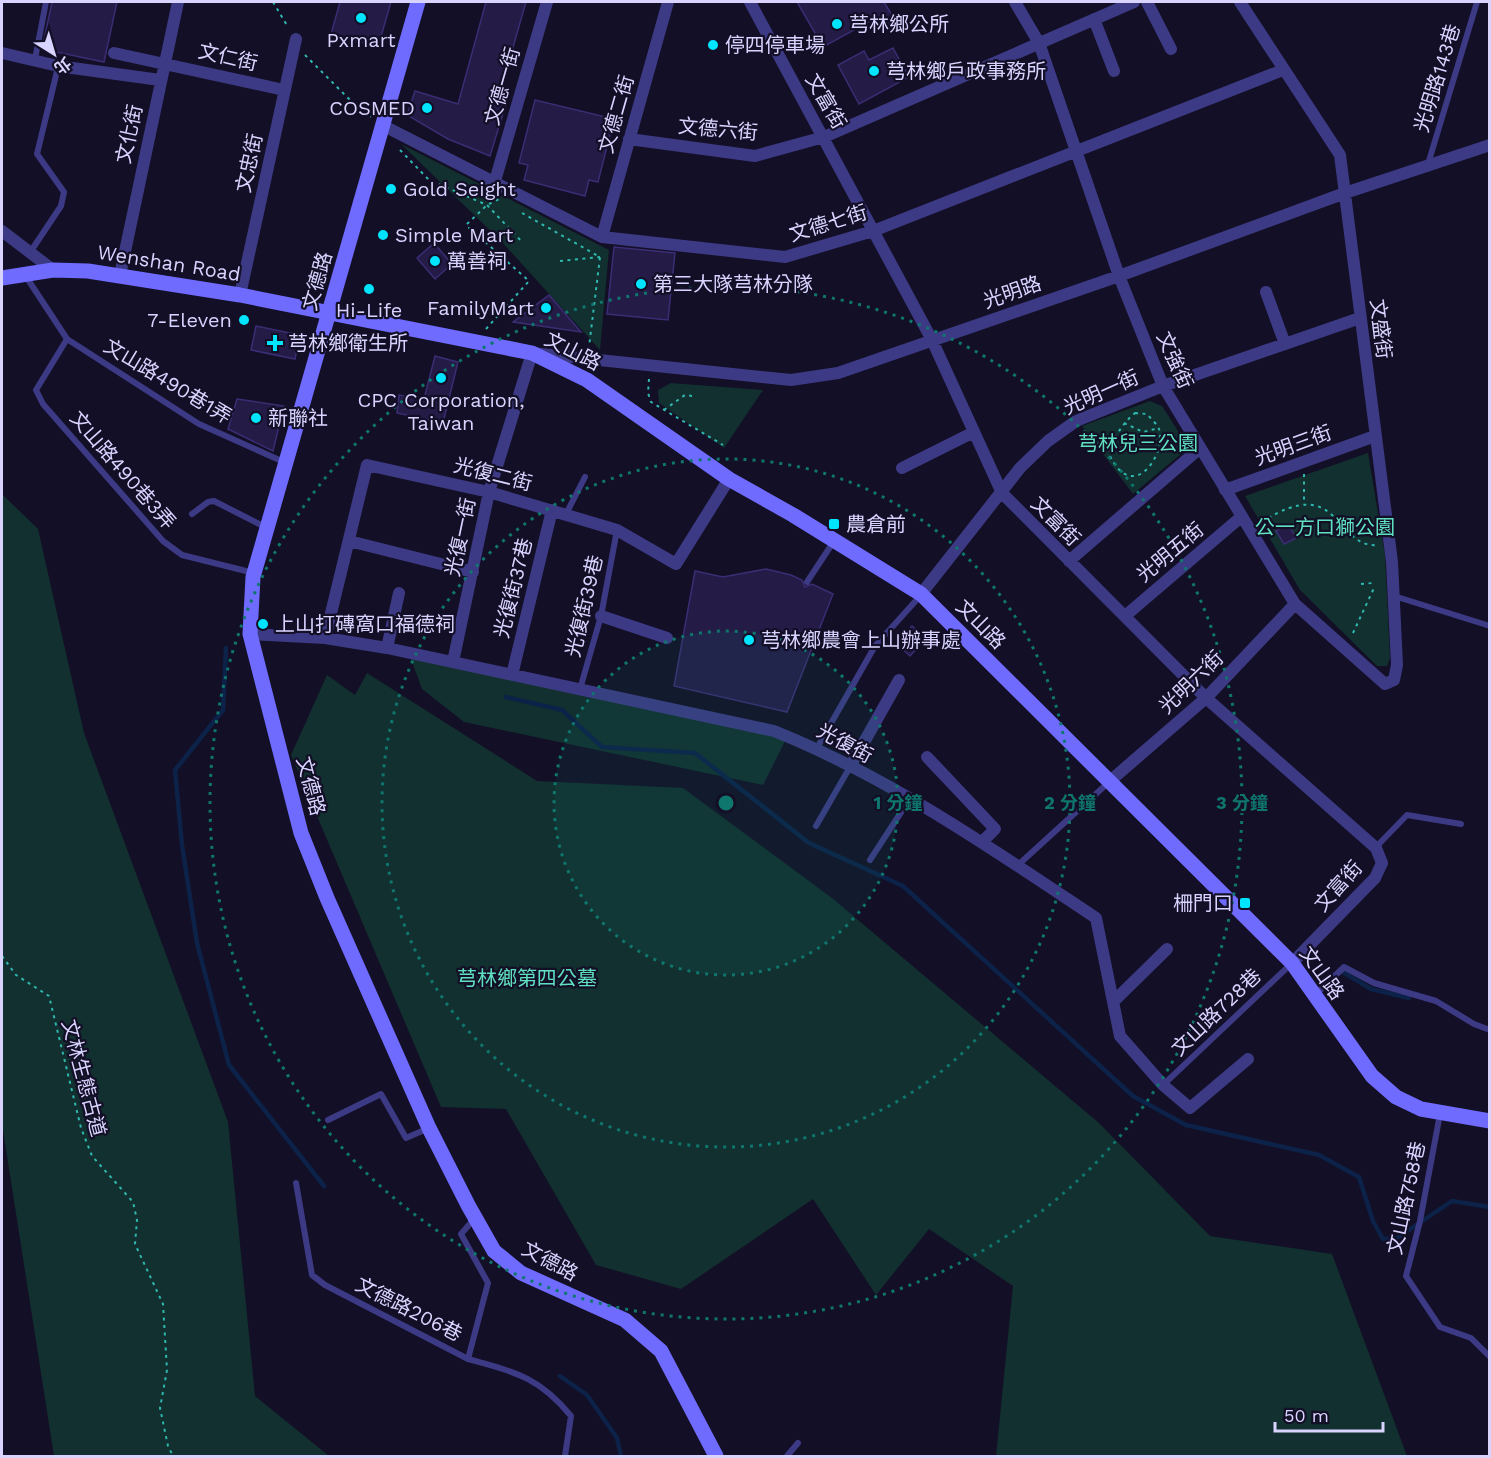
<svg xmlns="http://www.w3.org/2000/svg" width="1491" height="1458" viewBox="0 0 1491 1458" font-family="'Work Sans','Noto Sans TC',sans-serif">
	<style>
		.green { fill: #12302f }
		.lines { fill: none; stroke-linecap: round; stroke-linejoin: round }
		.stream { stroke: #0c2248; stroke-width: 4.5 }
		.building { fill: #241b47; stroke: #3b2d73; stroke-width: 1.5 }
		.path { stroke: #2fb8b0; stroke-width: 2; stroke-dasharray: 3 4.5; stroke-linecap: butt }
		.lane { stroke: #3d3a85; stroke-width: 6 }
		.street { stroke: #3d3a85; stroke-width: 12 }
		.secondary { stroke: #6f6bff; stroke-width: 15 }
		.ring { fill: none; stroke: #0f766e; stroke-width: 3; stroke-dasharray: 3 6 }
		.poi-dot { fill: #00e5ff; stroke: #130f26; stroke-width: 2 }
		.labels { text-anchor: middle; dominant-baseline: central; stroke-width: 4.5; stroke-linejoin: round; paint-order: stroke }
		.poi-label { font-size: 20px; fill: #d9d4ff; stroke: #130f26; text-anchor: start }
		.street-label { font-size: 20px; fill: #d9d4ff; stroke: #130f26 }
		.park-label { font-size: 20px; fill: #5fe0c0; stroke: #130f26 }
		.centre { fill: #0f766e; stroke: #130f26; stroke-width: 3 }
		.ring-label { font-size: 18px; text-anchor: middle; font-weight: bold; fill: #0f766e; stroke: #130f26; stroke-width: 4.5; stroke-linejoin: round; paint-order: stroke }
	</style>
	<rect width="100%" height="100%" fill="#130f26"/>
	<path class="green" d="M401 144 609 250 600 350 501 241Z
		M671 383 763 390 724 448 659 403 658 390Z
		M1150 401 1162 406 1185 442 1181 454 1133 494 1082 426Z
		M1368 453 1385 555 1390 658 1387 666H1377L1300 590 1245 496Z
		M2 494 38 529 84 733 228 1122 255 1396 329 1456H54L2 1124Z
		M410 656 768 732 785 741 763 785 464 722 422 689Z
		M367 673 537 781 683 788 832 898 1099 1123 1210 1236 1332 1254 1407 1456H996L1013 1286 929 1229 876 1295 813 1199 681 1289 596 1265 506 1109 441 1107 291 755 327 675 355 695Z"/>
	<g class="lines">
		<path class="stream" d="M226 648 223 710 175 770 182 845 197 943 229 1065 324 1186
			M506 697 562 710 602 747 695 753 809 843 903 886 1133 1096 1186 1125 1319 1155 1359 1177 1373 1221 1383 1239 1397 1238 1452 1201 1490 1207
			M1341 971 1371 989 1409 998
			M560 1376 587 1395 617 1438 621 1456"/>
	</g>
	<path class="building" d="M52 2H117L104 62 42 49Z
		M340 2H391L378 47 331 34Z
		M486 2H526L497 103 505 107 490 156 448 139 407 115 415 91 458 104Z
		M797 2H884L895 20 878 31 872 20 823 47Z
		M893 48 909 77 859 104 838 65 864 51 869 60Z
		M535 100 614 119 598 182 589 180 585 196 524 180 528 165 519 163Z
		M434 243 452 264 435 279 417 258Z
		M614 247 675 253 668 320 607 314Z
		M549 295 581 332 513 322Z
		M256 326 300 335 295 359 251 350Z
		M435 356 458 362 443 423 397 413 399 395 424 399Z
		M237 399 284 406 273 451 228 429Z
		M1288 524 1296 538 1284 544 1276 531Z
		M766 569 791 575 802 580 805 587 812 584 833 594 787 712 674 686 695 571 723 577Z
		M912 626 926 638 910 656 896 643Z"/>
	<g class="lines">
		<path class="path" d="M273 2 288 27
			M305 55 355 105 371 117
			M400 150 429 180 487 205 523 243
			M522 213 600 257 589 347
			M560 261 600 257
			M486 329 529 281 466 225 487 205 499 199
			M649 379 648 393 651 402 723 445
			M664 410 685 395 692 396
			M1135 413 1147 414C1151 419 1157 424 1159 429 1167 453 1133 506 1109 454 1115 436 1121 425 1135 413Z
			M1124 423 1143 432 1159 428
			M1304 474V504
			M1262 522C1341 471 1334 549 1378 545
			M1361 584 1373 583
			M1353 633 1374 588
			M2 956 16 975 49 996 81 1128 92 1156 133 1202 137 1220 135 1244 163 1304 167 1370 160 1408 168 1446 173 1456"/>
		<path class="lane" d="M35 59 46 2
			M1428 164 1477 2
			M31 251 61 206 64 192 37 154 58 67
			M25 275 67 339 199 424 286 463
			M67 339 36 390 43 404 163 541 182 555 254 573
			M192 514 208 502 214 501 267 528
			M566 514 585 477
			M807 582 834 541
			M1394 596 1490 626
			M580 689 601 616 617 530
			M817 748 875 646 921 595
			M816 826 850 767
			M1376 847 1407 815 1461 824
			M870 860 909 800
			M1017 866 1109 782
			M1315 995 1344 967 1374 983 1436 1001 1474 1024 1490 1030
			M1163 1085 1291 964
			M1440 1114 1420 1221 1406 1276 1440 1327 1471 1338 1490 1357
			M328 1120 381 1094 406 1138 429 1128
			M296 1183 312 1275 325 1285 468 1359 488 1283 461 1234 475 1218
			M468 1359C515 1372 539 1377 571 1416L565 1456
			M787 1456 798 1443"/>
		<path class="street" d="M750 2 932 340 1002 493 1206 698 1376 848 1382 863 1375 878 1292 963
			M1015 2 1039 43 1119 276 1163 386 1295 604 1385 684 1394 680 1397 665 1392 562 1340 155 1240 2
			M1147 2 1171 49
			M1094 19 1114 71
			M2 53 58 66 160 80
			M114 53 284 90
			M384 126 602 237 785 257 873 231 1283 70
			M629 139 755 156 824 137 1134 2
			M495 181 547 2
			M2 231 53 270
			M602 237 668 2
			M120 275 178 2
			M1266 292 1285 344
			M240 295 296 39
			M902 468 974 432
			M1225 490 1375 436
			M349 541 473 572
			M1069 561 1199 449
			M921 594 1020 468 1048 441 1076 421 1163 386 1360 318
			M601 616 667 638
			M1125 616 1241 517
			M250 634 325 638 387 648 774 731C889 777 994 850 1096 918L1120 1036 1163 1085 1190 1108 1248 1059
			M325 638 367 465 489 492 617 530 676 564 729 479
			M387 648 399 593
			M453 662 489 492 532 353 791 380 838 373 1119 276 1345 193 1490 145
			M512 675 552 510
			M927 757 995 829 982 842
			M850 767 899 680
			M1110 781 1206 698 1295 604
			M1113 1002 1167 949"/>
		<path class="secondary" d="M418 2 253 577 250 634 301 833 327 898 429 1128 468 1205 494 1251 521 1273 625 1320 661 1351 716 1456
			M2 278 53 270 88 271 240 295 532 353 587 380 729 479 793 515 921 594 1292 963 1372 1076 1396 1097 1421 1109 1490 1121"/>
	</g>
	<circle cx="726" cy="803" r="172" fill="#0f766e" fill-opacity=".12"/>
	<g class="ring">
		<circle cx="726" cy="803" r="172"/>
		<circle cx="726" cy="803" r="344"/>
		<circle cx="726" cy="803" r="516"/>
	</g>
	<g class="poi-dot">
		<circle cx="361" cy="18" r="6"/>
		<circle cx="837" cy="24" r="6"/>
		<circle cx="713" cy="45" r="6"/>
		<circle cx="874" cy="71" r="6"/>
		<circle cx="427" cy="108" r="6"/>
		<circle cx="391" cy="189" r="6"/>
		<circle cx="383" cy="235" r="6"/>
		<circle cx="435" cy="261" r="6"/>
		<circle cx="641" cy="284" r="6"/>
		<circle cx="369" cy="289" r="6"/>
		<circle cx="546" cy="308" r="6"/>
		<circle cx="244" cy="320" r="6"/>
		<path d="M272 334h6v6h6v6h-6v6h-6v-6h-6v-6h6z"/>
		<circle cx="441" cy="378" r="6"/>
		<circle cx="256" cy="418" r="6"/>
		<rect x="828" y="518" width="12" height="12" rx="3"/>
		<circle cx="263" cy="624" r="6"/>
		<circle cx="749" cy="640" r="6"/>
		<rect x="1239" y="897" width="12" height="12" rx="3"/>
	</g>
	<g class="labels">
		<g class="poi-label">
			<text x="849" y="24">芎林鄉公所</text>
			<text x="361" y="40" text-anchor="middle">Pxmart</text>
			<text x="725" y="45">停四停車場</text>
			<text x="886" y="71">芎林鄉戶政事務所</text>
			<text x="415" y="108" text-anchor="end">COSMED</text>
			<text x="403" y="189">Gold Seight</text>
			<text x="395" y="235">Simple Mart</text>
			<text x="447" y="261">萬善祠</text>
			<text x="653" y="284">第三大隊芎林分隊</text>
			<text x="534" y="308" text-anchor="end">FamilyMart</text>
			<text x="369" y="310" text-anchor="middle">Hi-Life</text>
			<text x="232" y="320" text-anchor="end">7-Eleven</text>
			<text x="288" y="343">芎林鄉衛生所</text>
			<text x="441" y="400" text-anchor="middle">CPC Corporation,<tspan x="441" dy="23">Taiwan</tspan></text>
			<text x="268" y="418">新聯社</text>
			<text x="846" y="524">農倉前</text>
			<text x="275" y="624">上山打磚窩口福德祠</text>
			<text x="761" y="640">芎林鄉農會上山辦事處</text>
			<text x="1233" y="903" text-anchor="end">柵門口</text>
		</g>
		<g class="street-label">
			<text transform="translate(228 57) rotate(13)">文仁街</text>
			<text transform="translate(1437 78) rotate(-73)">光明路143巷</text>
			<text transform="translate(502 86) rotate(-74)">文德一街</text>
			<text transform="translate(826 101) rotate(60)">文富街</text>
			<text transform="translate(616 114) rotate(-74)">文德二街</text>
			<text transform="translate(718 129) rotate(5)">文德六街</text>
			<text transform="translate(129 134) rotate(-78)">文化街</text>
			<text transform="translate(249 163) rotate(-78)">文忠街</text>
			<text transform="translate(828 223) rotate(-17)">文德七街</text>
			<text transform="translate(169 263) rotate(9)">Wenshan Road</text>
			<text transform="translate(317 281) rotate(-74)">文德路</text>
			<text transform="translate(1012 292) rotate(-19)">光明路</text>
			<text transform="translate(1381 329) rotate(83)">文盛街</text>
			<text transform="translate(573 351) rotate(27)">文山路</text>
			<text transform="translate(1175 360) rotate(66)">文強街</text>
			<text transform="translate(168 381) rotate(31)">文山路490巷1弄</text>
			<text transform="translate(1101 392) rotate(-24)">光明一街</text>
			<text transform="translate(1293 445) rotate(-20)">光明三街</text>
			<text transform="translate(123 470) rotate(49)">文山路490巷3弄</text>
			<text transform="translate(493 474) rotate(14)">光復二街</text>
			<text transform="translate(1056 521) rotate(45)">文富街</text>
			<text transform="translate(460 537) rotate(-78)">光復一街</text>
			<text transform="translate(1170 552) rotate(-40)">光明五街</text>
			<text transform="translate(513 588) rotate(-76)">光復街37巷</text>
			<text transform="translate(584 606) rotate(-77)">光復街39巷</text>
			<text transform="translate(981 624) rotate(45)">文山路</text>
			<text transform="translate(1191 682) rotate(-44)">光明六街</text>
			<text transform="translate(845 743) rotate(28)">光復街</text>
			<text transform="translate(311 786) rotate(75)">文德路</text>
			<text transform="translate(1338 886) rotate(-48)">文富街</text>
			<text transform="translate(1322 973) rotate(54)">文山路</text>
			<text transform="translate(1216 1012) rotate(-44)">文山路728巷</text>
			<text transform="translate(84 1078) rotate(75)">文林生態古道</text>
			<text transform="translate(1406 1198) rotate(-78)">文山路758巷</text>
			<text transform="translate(550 1261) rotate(28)">文德路</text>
			<text transform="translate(409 1309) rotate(27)">文德路206巷</text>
		</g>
		<g class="park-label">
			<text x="1138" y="443">芎林兒三公園</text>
			<text x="1325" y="527">公一方口獅公園</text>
			<text x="527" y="978">芎林鄉第四公墓</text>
		</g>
	</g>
	<circle cx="726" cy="803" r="9" class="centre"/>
	<g class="ring-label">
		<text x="898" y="809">1 分鐘</text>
		<text x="1070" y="809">2 分鐘</text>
		<text x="1242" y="809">3 分鐘</text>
	</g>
	<rect width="1491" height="1458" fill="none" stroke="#d9d4ff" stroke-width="6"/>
	<g transform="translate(54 54) rotate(143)" stroke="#130f26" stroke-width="4.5" paint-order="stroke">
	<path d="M0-4.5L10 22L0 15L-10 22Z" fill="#d9d4ff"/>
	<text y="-9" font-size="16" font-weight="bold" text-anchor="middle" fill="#d9d4ff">北</text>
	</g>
	<path d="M1275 1422v9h108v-9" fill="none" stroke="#d9d4ff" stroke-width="3"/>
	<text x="1284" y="1422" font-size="18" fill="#d9d4ff" stroke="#130f26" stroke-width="4.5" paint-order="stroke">50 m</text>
</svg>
